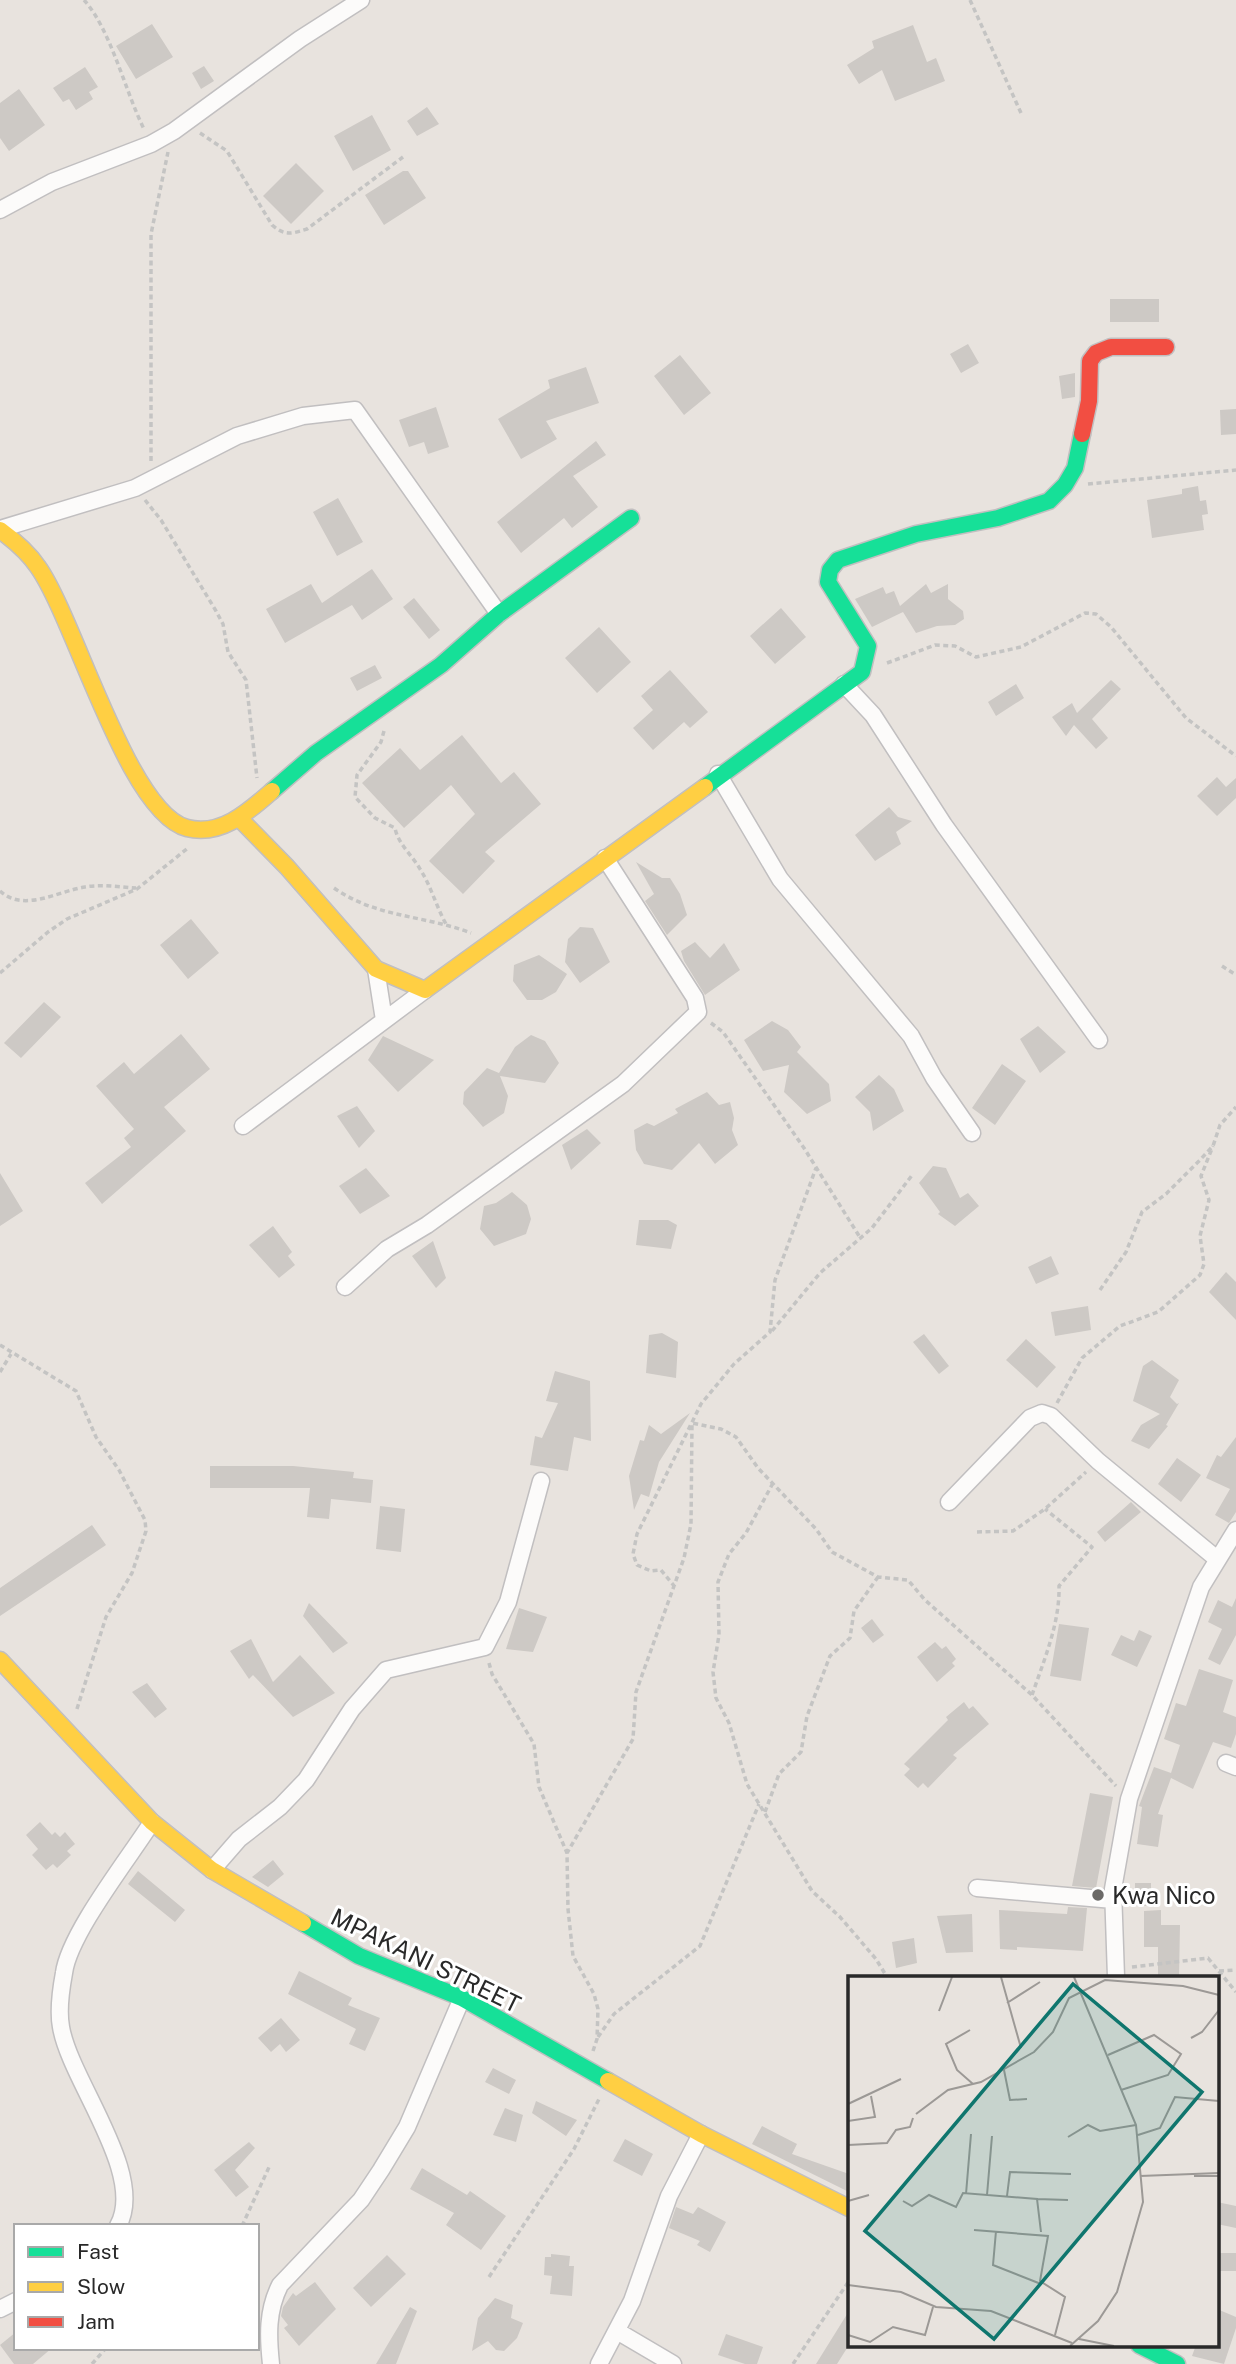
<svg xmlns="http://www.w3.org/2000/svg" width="1236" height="2364" viewBox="0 0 1236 2364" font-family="'Public Sans',sans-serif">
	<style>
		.building { fill: #cdc9c5 }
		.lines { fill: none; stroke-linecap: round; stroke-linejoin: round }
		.street-casing { stroke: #c1bfc0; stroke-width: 19 }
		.fast-casing { stroke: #c1bfc0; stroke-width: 19 }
		.slow-casing { stroke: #c1bfc0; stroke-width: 19 }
		.jam-casing { stroke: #c1bfc0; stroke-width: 19 }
		.path { stroke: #c4c4c3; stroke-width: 3.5; stroke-dasharray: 5 3.5; stroke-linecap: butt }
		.street { stroke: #fcfbfa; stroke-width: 16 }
		.fast { stroke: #16e098; stroke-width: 16 }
		.slow { stroke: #ffcf43; stroke-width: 16 }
		.jam { stroke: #f24e42; stroke-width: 16 }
		.poi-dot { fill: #6c6a68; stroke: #fff; stroke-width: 2.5 }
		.labels { text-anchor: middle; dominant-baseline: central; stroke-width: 6; stroke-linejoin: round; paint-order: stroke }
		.poi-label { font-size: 24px; fill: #292929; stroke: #fff; text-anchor: start }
		.street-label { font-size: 24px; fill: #292929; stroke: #fff }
		.inset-road { fill: none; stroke: #9c9996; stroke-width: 2 }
		.view { fill: #0f766e; fill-opacity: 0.15; stroke: #0f766e; stroke-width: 3.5 }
		.inset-edge { fill: none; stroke: #292929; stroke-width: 3.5 }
	</style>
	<rect width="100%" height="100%" fill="#e8e3de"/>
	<path class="building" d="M152 24 173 57 136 79 116 46Z
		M913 25 927 62 936 58 945 81 895 101 882 70 859 84 847 65 874 48 872 41Z
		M204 66 214 81 201 89 192 73Z
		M85 67 98 87 89 92 93 99 76 110 69 99 63 102 53 88Z
		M19 89 45 125 9 151 0 138V103Z
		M427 107 439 124 417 136 407 121Z
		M372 115 391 150 353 171 334 136Z
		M296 163 324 191 291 224 263 196Z
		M403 171H408L426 198 384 225 365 195Z
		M1110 299H1159V322H1110Z
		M968 344 979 363 961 373 950 354Z
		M680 355 711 393 684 415 654 376Z
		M586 367 599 403 546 421 557 439 521 459 498 419 550 388 548 380Z
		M1075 373V397L1062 399 1059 376Z
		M436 407 449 447 428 454 424 442 409 447 399 420Z
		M1236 409V434L1221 435 1220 410Z
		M596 441 606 455 573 476 598 507 572 528 564 518 521 553 497 522Z
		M1198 486 1200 501 1206 500 1208 514 1202 515 1204 530 1152 538 1147 500 1182 494V489Z
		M338 498 363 542 337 556 313 512Z
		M372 569 393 599 362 620 352 605 285 643 266 609 311 584 322 603Z
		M926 584 931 593 948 584V599L963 611 964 619 955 625 937 626 916 633 903 612 872 627 855 599 883 587 886 594 894 591 900 606Z
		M414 598 440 630 429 639 403 607Z
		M781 608 806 637 775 664 750 636Z
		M599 627 631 662 597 693 565 658Z
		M375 665 382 678 357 691 350 678Z
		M670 670 708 712 690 728 684 722 653 750 633 728 653 710 641 696Z
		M1111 680 1121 689 1092 719 1108 738 1096 749 1074 725 1066 736 1052 717 1072 703 1077 713Z
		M1016 684 1024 698 996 716 988 702Z
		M462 735 501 783 514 772 541 804 485 852 495 861 463 894 429 861 475 814 451 785 404 828 362 783 400 748 420 770Z
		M1217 777 1226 787 1236 778V798L1217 816 1197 796Z
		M889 807 898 817 912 821 896 832 901 844 875 861 855 835Z
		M636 862 662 878H670L680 894 687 915 667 935 645 901 654 894Z
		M191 919 219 953 188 979 160 945Z
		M580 927 593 928 610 962 580 983 565 962 568 939Z
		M695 942 710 958 724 943 740 970 705 995 684 961 681 951Z
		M539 955 567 974 556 992 542 1000H527L513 981 514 965Z
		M44 1002 61 1017 21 1058 4 1043Z
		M772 1021 788 1030 801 1047 797 1052 829 1084 831 1101 807 1114 784 1092 789 1065 763 1071 744 1040Z
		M1038 1026 1066 1052 1040 1073 1020 1039Z
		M181 1034 210 1069 164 1107 186 1131 102 1204 85 1183 131 1147 124 1138 134 1129 96 1086 124 1062 134 1074Z
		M531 1035 545 1041 559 1063 545 1083 500 1076 508 1096 504 1113 483 1127 463 1104 464 1092 487 1068 499 1073 515 1047Z
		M383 1036 434 1060 398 1092 368 1060Z
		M1002 1064 1026 1081 995 1125 972 1108Z
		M879 1075 894 1089 904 1111 873 1131 870 1112 855 1097Z
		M707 1092 719 1105 730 1102 734 1118 732 1130 738 1145 715 1164 699 1143 672 1170 644 1164 636 1150 634 1130 647 1123 654 1126 678 1113 675 1109Z
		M357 1106 375 1131 359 1148 337 1116Z
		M587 1129 601 1143 571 1170 562 1145Z
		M933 1166 946 1168 960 1198 968 1193 979 1206 955 1226 938 1214 940 1212 919 1183Z
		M366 1168 390 1196 360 1214 339 1186Z
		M0 1173 23 1211 0 1226Z
		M512 1192 527 1205 531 1219 526 1234 494 1246 480 1229 484 1206 496 1203Z
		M639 1220H668L677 1225 671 1249 636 1245Z
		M273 1226 292 1252 288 1256 295 1265 279 1278 249 1245Z
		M433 1241 446 1278 436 1288 412 1256Z
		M1051 1256 1059 1274 1036 1284 1028 1267Z
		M1226 1272 1236 1282V1320L1209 1292Z
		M1088 1306 1091 1330 1055 1336 1051 1312Z
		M662 1333 678 1342 676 1378 646 1373 649 1335Z
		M924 1334 949 1366 939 1374 913 1342Z
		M1026 1339 1056 1367 1037 1388 1006 1360Z
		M1152 1360 1179 1380 1170 1397 1177 1404 1179 1403 1166 1425 1168 1426 1149 1449 1131 1441 1141 1425 1160 1414 1133 1401 1143 1366Z
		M555 1371 590 1381 591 1441 574 1437 568 1471 530 1465 535 1436 542 1438 558 1403 546 1401Z
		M690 1413 659 1462 649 1497 641 1494 634 1510 629 1476 640 1440 644 1441 649 1425 661 1434Z
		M1236 1437V1512L1229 1523 1215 1515 1230 1489 1206 1478 1217 1455 1221 1457Z
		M1177 1458 1201 1475 1181 1502 1158 1484Z
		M210 1466H293L354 1472 353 1478 373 1480 371 1503 331 1499 329 1519 307 1517 310 1488H210Z
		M1131 1502 1141 1512 1105 1542 1097 1532Z
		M380 1506 405 1509 401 1552 376 1549Z
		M92 1525 106 1545 0 1616V1588Z
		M1236 1598V1635L1220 1665 1208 1659 1222 1629 1208 1622 1218 1600 1232 1607Z
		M309 1603 348 1643 333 1653 303 1616Z
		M519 1608 547 1617 533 1652 506 1649Z
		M872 1619 884 1635 873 1643 861 1628Z
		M1059 1624 1089 1628 1081 1681 1050 1676Z
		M1139 1630 1152 1636 1137 1667 1111 1655 1121 1635 1134 1641Z
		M251 1639 273 1682 300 1655 335 1693 293 1717 253 1675 249 1679 230 1651Z
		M935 1642 942 1649 946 1646 956 1659 952 1663 955 1666 937 1682 917 1657Z
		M1199 1669 1233 1680 1223 1712 1236 1717V1734L1231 1748 1213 1742 1193 1789 1171 1778 1158 1814 1163 1815 1158 1847 1137 1844 1142 1807 1139 1806 1154 1767 1171 1773 1180 1745 1164 1739 1176 1703 1186 1706Z
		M147 1683 167 1709 155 1718 132 1692Z
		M964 1702 969 1709 973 1706 989 1724 953 1755 957 1758 928 1788 923 1783 918 1788 904 1775 910 1769 904 1764 948 1720 946 1717Z
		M1090 1793 1113 1797 1096 1888 1072 1886Z
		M40 1822 52 1835 55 1832 60 1837 65 1832 75 1844 67 1851 71 1855 57 1868 53 1864 46 1870 32 1855 38 1849 26 1835Z
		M273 1860 284 1874 268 1887 252 1877Z
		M138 1871 185 1910 175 1922 128 1884Z
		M1135 1883H1151V1906H1135Z
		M1068 1907 1087 1908 1083 1951 1017 1947V1950L1000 1949 999 1910 1067 1914Z
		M1161 1910V1925H1180L1179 1977H1158V1947H1144V1911Z
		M972 1914 973 1952 946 1953 937 1916Z
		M914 1938 917 1963 896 1968 892 1942Z
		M299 1971 352 1998 348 2005 380 2018 365 2051 349 2044 356 2029 288 1994Z
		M281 2018 300 2040 286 2052 280 2044 271 2052 258 2038Z
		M493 2068 516 2080 509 2094 485 2082Z
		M536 2101 577 2120 566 2136 532 2113Z
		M505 2108 523 2115 516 2142 493 2135Z
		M762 2126 797 2144 792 2154 849 2174V2192L752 2144Z
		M625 2139 653 2154 642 2176 613 2161Z
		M249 2142 255 2148 235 2170 249 2187 236 2197 214 2170Z
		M422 2168 467 2195 470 2191 506 2216 481 2250 446 2225 454 2213 410 2189Z
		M1217 2202 1236 2206V2228L1217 2224Z
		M676 2207 693 2214 698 2207 726 2222 710 2252 697 2245 700 2241 669 2228Z
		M1220 2253H1236V2271H1219Z
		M551 2254 570 2256 569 2266H574L572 2296 550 2294 552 2276 544 2275 545 2257H551Z
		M387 2255 406 2274 371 2307 353 2288Z
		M315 2282 336 2309 299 2346 284 2328 288 2325 281 2316 283 2307 293 2293 296 2296Z
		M495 2298 513 2305 511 2318 523 2323 517 2338 504 2351 496 2350 488 2341 472 2351 478 2318Z
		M410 2307 417 2311 396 2364H376Z
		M1217 2309 1236 2317V2328L1224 2364 1192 2356 1196 2345H1217Z
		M849 2311V2345L837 2364H816Z
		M16 2332V2348H52L33 2364H14L0 2345Z
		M726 2334 763 2347 757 2364H745L718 2355Z"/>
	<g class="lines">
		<g class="street-casing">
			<path id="street" d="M0 210 52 182 151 144 174 131 300 39 361 0
				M0 529 135 488 237 436 303 416 355 410 499 614
				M844 684 873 715 944 825 1099 1040
				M718 774 780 879 911 1036 934 1078 972 1133
				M376 969 384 1020
				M243 1126 425 990
				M345 1287 387 1249 427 1225 623 1084 698 1012 695 998 605 858
				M949 1502 1030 1418 1042 1413 1051 1416 1098 1461 1217 1559
				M1226 1763 1236 1767
				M212 1870 239 1839 280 1807 306 1780 352 1709 386 1670 485 1647 508 1602 541 1481
				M977 1888 1113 1900
				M1116 1977 1113 1889 1129 1799 1201 1587 1236 1530
				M118 2226C147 2174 70 2081 61 2027 58 2011 61 1989 64 1973 69 1934 129 1858 152 1822
				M0 2309 16 2301
				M617 2331 673 2364
				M271 2364C268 2336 267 2311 280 2285L361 2200 381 2170 407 2127 462 1998
				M599 2364 632 2301 669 2196 701 2134"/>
		</g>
		<g class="fast-casing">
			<path id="fast" d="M705 787 862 672 868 646 828 582 830 570 838 560 916 534 998 518 1049 501 1065 485 1075 468 1082 434
				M272 791 316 753 441 665 499 614 631 518
				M303 1923 359 1956 462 1998 608 2081
				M1139 2345 1177 2364"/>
		</g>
		<g class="slow-casing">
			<path id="slow" d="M0 530C15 541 28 552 38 567 75 619 128 813 187 828 221 837 249 811 272 791
				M240 819 287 867 376 969 425 990 705 787
				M0 1660 152 1822 212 1870 303 1923
				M608 2081 701 2134 849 2208"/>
		</g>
		<g class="jam-casing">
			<path id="jam" d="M1082 434 1089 401 1090 361 1096 353 1111 347H1166"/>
		</g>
		<path class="path" d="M84 0C111 30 125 91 144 129
			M970 0 1021 113
			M200 133 227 151 272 225C285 236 291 234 307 229L403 157
			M151 461V234L168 152
			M1088 484 1236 470
			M145 500 161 520 216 611 223 624 228 652 246 680 257 778
			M887 663 935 645 955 646 976 657 1021 647 1085 613 1096 614 1111 627 1186 718 1236 756
			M384 731 381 742 357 775 355 797 375 818 395 828C398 844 412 855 420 869 431 886 436 906 446 924
			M334 888C377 918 424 915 471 933
			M0 891C24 913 58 891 85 887 102 884 119 887 136 888
			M1222 966 1236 975
			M0 973 48 932 67 919 137 889 188 848
			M711 1023 723 1032 804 1148 861 1239
			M1100 1290 1126 1252 1142 1212 1166 1194 1199 1161 1213 1146 1220 1125 1236 1107
			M772 1331 820 1273 872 1228 913 1174
			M0 1345 76 1391 96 1437 119 1470 145 1520 146 1531 132 1573 106 1617 76 1712
			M0 1372 11 1354
			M1057 1403 1082 1358 1120 1326 1158 1312 1200 1275 1204 1264 1200 1236 1209 1200 1201 1176 1213 1146
			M773 1483 746 1533 729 1554 718 1582 719 1635 713 1672 716 1698 729 1723 747 1784 812 1891 840 1917 876 1959 887 1977
			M977 1532 1013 1531 1045 1509 1086 1472
			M675 1587 661 1570 651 1571 637 1565 633 1554 637 1534 701 1404 734 1364 770 1332 775 1280 816 1168
			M489 1663 492 1674 534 1744 539 1787 567 1853
			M1032 1695C1044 1660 1060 1623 1059 1586L1092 1547 1045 1509
			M765 1812 779 1774 801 1752 807 1716 830 1656 850 1638 854 1611 878 1577
			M1132 1967 1208 1958 1236 1992
			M1219 1971 1236 1970
			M598 2037 614 2014 700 1946 759 1804
			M593 2051 597 2039 598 2009 594 1994 573 1956 568 1909 567 1853 633 1739 636 1692 684 1558 691 1524 692 1423 721 1429 736 1437 758 1468 816 1529 832 1552 878 1577 908 1580 925 1600 1032 1695 1116 1786
			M242 2226 270 2165
			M489 2277 574 2149 599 2099
			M92 2364 106 2348
			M793 2364 849 2281"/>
		<use href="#street" class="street"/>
		<use href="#fast" class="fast"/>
		<use href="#slow" class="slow"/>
		<use href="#jam" class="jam"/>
	</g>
	<circle class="poi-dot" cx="1098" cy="1895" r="7"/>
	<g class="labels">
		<g class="poi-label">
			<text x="1112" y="1895">Kwa Nico</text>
		</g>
		<g class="street-label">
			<text transform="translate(426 1960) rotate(26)">MPAKANI STREET</text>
		</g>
	</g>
	<g transform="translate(848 1976)">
		<rect width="371" height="371" fill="#e8e3de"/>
		<path class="inset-road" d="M153 1 173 72M159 27 192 6M91 35 104 1M122 54 98 68 109 94 125 108M343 62 354 56 371 34M260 79 306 59 333 78 320 99 273 114M156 94 162 124 179 123M0 128 53 103M68 138 100 114 133 106 186 76 205 56 221 22 257 4 335 10 371 19M0 145 27 141 23 120M290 159 312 152 327 121 371 125M220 161 240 149 252 155 288 149M0 169 39 167 48 154 62 151 65 142M292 200 371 197M346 200H371M118 218 123 158M139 219 144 160M159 220 162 196 223 198M189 223 220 224M0 225 21 219M55 225 64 230 81 219 108 231 115 217 189 223 193 256M126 254 200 260 192 305 217 321 207 359M148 255 145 289 193 308M0 309 53 316 88 331 143 335 224 367M0 359 22 366 45 351 77 359 85 331M231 363 266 370M222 370 250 345 269 316 295 226 288 149 226 1"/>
		<path class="view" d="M225 8 354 116 146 363 17 255Z"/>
		<rect width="371" height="371" class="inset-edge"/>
	</g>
	<rect x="14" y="2224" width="245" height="126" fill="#ffffff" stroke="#a9a9a9" stroke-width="2"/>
	<rect x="28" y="2247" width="35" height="10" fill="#16e098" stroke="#a9a9a9" stroke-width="2"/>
	<text x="77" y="2259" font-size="21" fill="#292929">Fast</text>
	<rect x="28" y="2282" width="35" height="10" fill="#ffcf43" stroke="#a9a9a9" stroke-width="2"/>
	<text x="77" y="2294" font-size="21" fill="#292929">Slow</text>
	<rect x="28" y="2317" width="35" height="10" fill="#f24e42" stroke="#a9a9a9" stroke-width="2"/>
	<text x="77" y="2329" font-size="21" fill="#292929">Jam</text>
</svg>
